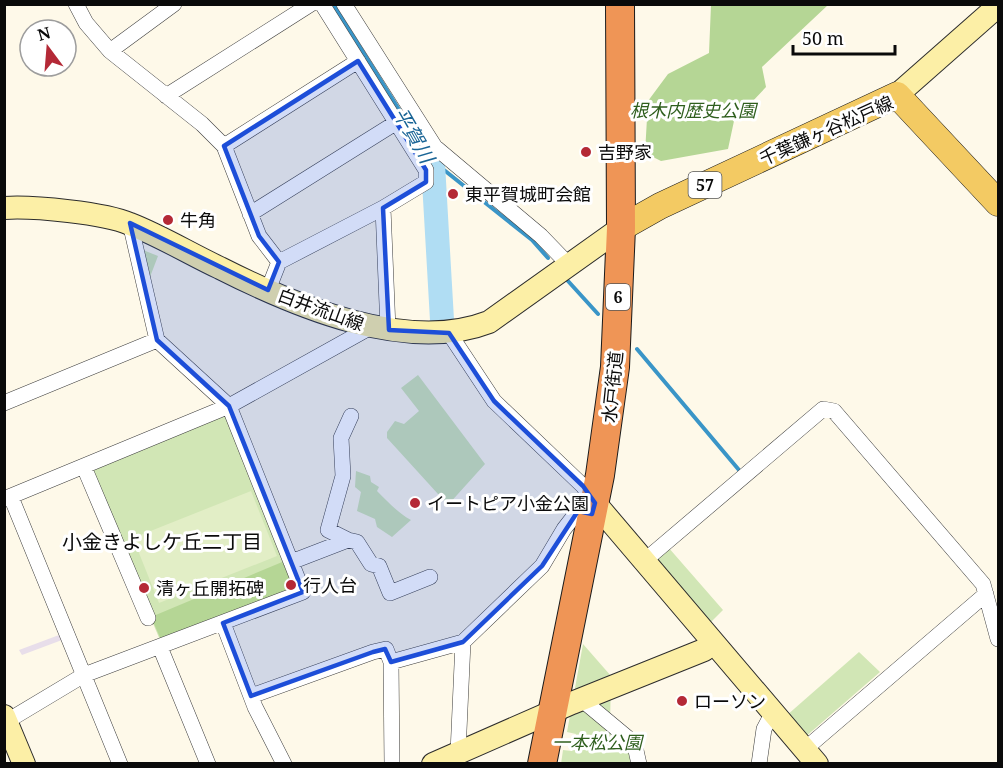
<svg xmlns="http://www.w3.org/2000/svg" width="1003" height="768" viewBox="0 0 1003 768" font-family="'Noto Serif','Noto Sans JP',serif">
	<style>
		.industrial { fill: #e8deea }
		.green { fill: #d1e6b5 }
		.forest { fill: #b5d695 }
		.pitch { fill: #e2eec6 }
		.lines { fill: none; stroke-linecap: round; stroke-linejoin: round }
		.stream { stroke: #3a95c7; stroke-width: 4 }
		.river { stroke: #b0ddf3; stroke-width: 24 }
		.street-casing { stroke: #3d3d3d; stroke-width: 16 }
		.secondary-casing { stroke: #2c2c2c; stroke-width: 24 }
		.primary-casing { stroke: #1b1b1b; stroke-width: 27 }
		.highway-casing { stroke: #1b1b1b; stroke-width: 30 }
		.street { stroke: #fff; stroke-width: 15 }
		.secondary { stroke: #fcefa6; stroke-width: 22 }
		.primary { stroke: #f3ca63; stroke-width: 26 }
		.highway { stroke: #ef9556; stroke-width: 28 }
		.marked { fill: #1d4ed8; fill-opacity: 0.2; stroke: #1d4ed8; stroke-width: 4.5; stroke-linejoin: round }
		.poi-dot { fill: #b42936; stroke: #fff; stroke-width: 2 }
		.labels { text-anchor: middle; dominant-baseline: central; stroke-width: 6; stroke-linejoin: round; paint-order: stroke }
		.shield { fill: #fff; stroke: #545454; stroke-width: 1.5 }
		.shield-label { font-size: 16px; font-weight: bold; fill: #0a0a0a }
		.park-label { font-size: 18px; font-style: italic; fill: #2f5f1e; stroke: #fff }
		.street-label { font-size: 18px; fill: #0a0a0a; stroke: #fff }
		.poi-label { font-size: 18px; fill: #0a0a0a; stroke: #fff; text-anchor: start }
		.water-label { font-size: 20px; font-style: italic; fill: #1a6596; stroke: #fff }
		.neighbourhood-label { font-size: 20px; fill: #0a0a0a; stroke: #fff }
	</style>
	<rect width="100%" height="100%" fill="#fef9e9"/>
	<path class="industrial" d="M59 635 62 640 22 655 19 650Z"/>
	<path class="green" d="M143 250 158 256 150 277Z
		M418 375 485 464 448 505 387 438V432L395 421 404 424 419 411 401 388Z
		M222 415 229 419 287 560 160 640 91 476 95 468Z
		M356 471 370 476 371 482 379 487 377 491C388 502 398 513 411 520L392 537 377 527 375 519 357 511 361 492 355 487Z
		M668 547 723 610 707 626 656 567 659 556Z
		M583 644 611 676 610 726 627 744 631 763 561 764 563 750 572 751 576 734 567 732Z
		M859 652 880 672 804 738 786 716Z"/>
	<path class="forest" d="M711 5H828L762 67 766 87 734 121 728 149 661 161 645 153 648 101 668 74 709 53Z
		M287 560 299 588 162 642 151 617Z"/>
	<path class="pitch" d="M251 491 277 556 159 603 133 538Z"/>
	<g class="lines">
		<path class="stream" d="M333 4 433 164 439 166 532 240 548 258
			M568 281 598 314
			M637 349 739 470"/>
		<path class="river" d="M433 164 442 320"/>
		<g class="street-casing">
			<path id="street" d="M76 4 86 23 110 51 202 124 224 146 259 236 279 262 383 208 426 182V170L322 4
				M344 4 435 147 541 236 569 265
				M110 51 174 4
				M166 96 311 4
				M224 146 358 61
				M383 208 388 329
				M250 214 397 122
				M268 290 279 262
				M449 333 494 401 583 486 594 502
				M4 403 157 340
				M84 467 148 618
				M11 497 120 764
				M4 499 229 406 371 327
				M348 540 328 530 343 476 341 438 351 416
				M291 562 348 540 357 542 371 564 379 566 390 593 430 577
				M643 562 823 409 834 411 983 584 998 639
				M223 623 255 707 284 764
				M160 647 208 764
				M391 662 392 764
				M251 696 373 652 386 649 391 662 463 642 542 566 564 529 578 511 592 514
				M581 699 629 739 635 746 639 764
				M4 723 84 675 303 592 229 406 157 340 130 223
				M804 750 986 594
				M458 753 463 642
				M759 764 764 729 772 714"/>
		</g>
		<g class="secondary-casing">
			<path id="secondary" d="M897 95 998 6
				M4 208C33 206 105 213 130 224 161 236 190 254 220 268 295 306 407 354 489 322L621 228
				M595 503 817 764
				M4 716 24 764
				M433 764 572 703 704 650 713 643"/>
		</g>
		<g class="primary-casing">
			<path id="primary" d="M621 228 660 206 897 95 998 203"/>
		</g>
		<g class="highway-casing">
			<path id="highway" d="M542 764 600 475 615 367 621 228 620 4"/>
		</g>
		<use href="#street" class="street"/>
		<use href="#secondary" class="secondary"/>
		<use href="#primary" class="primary"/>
		<use href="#highway" class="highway"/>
	</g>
	<path class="marked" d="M358 61 426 170V182L383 208 389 330 449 333 494 401 583 486 595 503 592 514 578 511 542 566 463 642 391 662 385 649 373 652 251 696 223 623 303 592 229 406 157 340 130 223 268 290 279 262 259 236 224 146Z"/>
	<g class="poi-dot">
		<circle cx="586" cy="152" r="6"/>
		<circle cx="453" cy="194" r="6"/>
		<circle cx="168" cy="220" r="6"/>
		<circle cx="415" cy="503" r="6"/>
		<circle cx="291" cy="585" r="6"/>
		<circle cx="144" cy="588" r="6"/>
		<circle cx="682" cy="701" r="6"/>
	</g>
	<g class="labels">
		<g class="shield">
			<rect x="688.5" y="172" width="33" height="26" rx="4.5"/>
			<rect x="606" y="284" width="24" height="26" rx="4.5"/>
		</g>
		<g class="shield-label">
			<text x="705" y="185">57</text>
			<text x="618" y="297">6</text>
		</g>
		<g class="park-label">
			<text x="693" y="110">根木内歴史公園</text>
			<text x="597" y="742">一本松公園</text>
		</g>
		<g class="street-label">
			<text transform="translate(826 130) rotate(-24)">千葉鎌ヶ谷松戸線</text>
			<text transform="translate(321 309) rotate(20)">白井流山線</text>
			<text transform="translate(612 387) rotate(-84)">水戸街道</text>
		</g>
		<g class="poi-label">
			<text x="598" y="152">吉野家</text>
			<text x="465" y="194">東平賀城町会館</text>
			<text x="180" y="220">牛角</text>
			<text x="427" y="503">イートピア小金公園</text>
			<text x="303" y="585">行人台</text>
			<text x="156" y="588">清ヶ丘開拓碑</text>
			<text x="694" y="701">ローソン</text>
		</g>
		<g class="water-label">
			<text transform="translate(414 135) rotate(60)">平賀川</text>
		</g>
		<g class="neighbourhood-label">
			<text x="162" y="541">小金きよしケ丘二丁目</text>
		</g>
	</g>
	<rect width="1003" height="768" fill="none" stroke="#0a0a0a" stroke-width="12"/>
	<g transform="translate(48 48) rotate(344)"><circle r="28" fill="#ffffff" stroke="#9d9d9d" stroke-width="1.5"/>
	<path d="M0-4.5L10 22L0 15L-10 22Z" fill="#b42936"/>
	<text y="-9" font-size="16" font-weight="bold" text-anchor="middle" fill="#0a0a0a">N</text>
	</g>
	<path d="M793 45v9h102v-9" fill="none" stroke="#0a0a0a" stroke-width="3"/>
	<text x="802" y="45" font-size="18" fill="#0a0a0a" stroke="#ffffff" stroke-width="4.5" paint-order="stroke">50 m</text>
</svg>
